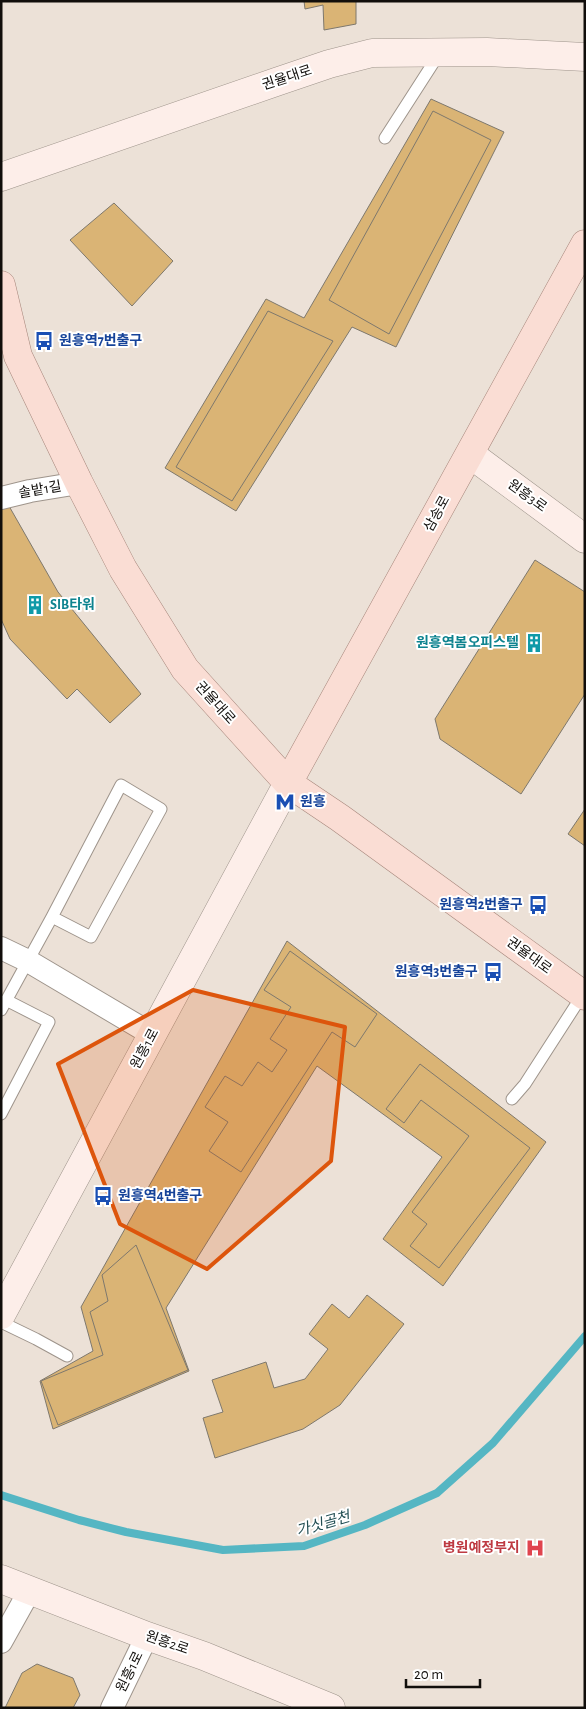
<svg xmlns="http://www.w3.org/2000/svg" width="586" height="1709" viewBox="0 0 586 1709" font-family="'Alegreya Sans','Noto Sans KR',sans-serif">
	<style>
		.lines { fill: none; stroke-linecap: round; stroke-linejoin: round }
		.stream { stroke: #55b6c3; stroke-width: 8 }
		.building { fill: #dab475; stroke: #7e786d }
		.lane-casing { stroke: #9e948b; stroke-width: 13 }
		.street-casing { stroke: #9e948b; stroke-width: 24 }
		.secondary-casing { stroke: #9e948b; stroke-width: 29 }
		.primary-casing { stroke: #a6867b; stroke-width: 29 }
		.lane { stroke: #fff; stroke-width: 11 }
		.street { stroke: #fff; stroke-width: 22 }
		.secondary { stroke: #fdeee9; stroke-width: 28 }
		.primary { stroke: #faddd4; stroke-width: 28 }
		.marked { fill: #dd550c; fill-opacity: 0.2; stroke: #dd550c; stroke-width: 4; stroke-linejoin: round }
		.labels { text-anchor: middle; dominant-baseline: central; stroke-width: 4; stroke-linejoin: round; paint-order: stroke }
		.street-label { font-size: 14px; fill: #110e0b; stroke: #fff }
		.transit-label { font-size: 14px; font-weight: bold; fill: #164399; stroke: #fff; text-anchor: start }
		.culture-label { font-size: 14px; font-weight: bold; fill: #0d838f; stroke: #fff; text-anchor: start }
		.health-label { font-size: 14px; font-weight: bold; fill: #be3a42; stroke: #fff; text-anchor: end }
		.water-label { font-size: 15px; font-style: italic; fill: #224e53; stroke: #fff }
	</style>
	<rect width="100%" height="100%" fill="#ece1d7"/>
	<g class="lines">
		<path class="stream" d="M1 1495 79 1520 126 1532 223 1550 304 1546 365 1525 437 1493 493 1443 585 1336"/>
	</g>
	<path class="building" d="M304 1H356V24L324 30 323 5 305 9Z
		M431 99 504 132 396 347 352 327 236 511 165 468 266 299 304 318Z
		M433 111 491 140 389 334 329 300Z
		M114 203 173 261 132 306 70 240Z
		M268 311 333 341 232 501 176 467Z
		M9 506 58 592 141 694 110 723 77 689 67 699 10 639 1 619V509Z
		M535 560 585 592V694L521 794 440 739 435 719Z
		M585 809V846L568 834Z
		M287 941 546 1142 443 1286 383 1239 442 1157 317 1066 166 1308 189 1371 53 1429 40 1381 93 1351 81 1307Z
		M290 951 377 1014 355 1047 332 1032 241 1172 209 1151 228 1122 205 1107 225 1076 242 1086 258 1062 272 1072 287 1050 270 1039 291 1007 264 990Z
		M420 1064 530 1148 439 1268 410 1246 427 1224 412 1212 469 1136 421 1100 404 1123 386 1109Z
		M136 1245 188 1370 58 1425 41 1381 103 1355 90 1312 108 1301 102 1275Z
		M367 1295 404 1324 340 1405 303 1429 215 1458 203 1418 223 1412 212 1380 266 1362 274 1388 305 1379 328 1349 309 1334 332 1304 349 1318Z
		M37 1664 73 1678 80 1695 73 1708H5L22 1673Z"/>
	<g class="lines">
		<g class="lane-casing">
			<path id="lane" d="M385 138 439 54
				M1 1010 52 917 121 785 161 809 91 937 52 917
				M512 1099 525 1084 583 994
				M1 1114 49 1022 6 1000
				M1 1322 36 1339 67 1356"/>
		</g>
		<g class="street-casing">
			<path id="street" d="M1 498 30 491 79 483
				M1 948 28 961 153 1035
				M1 1642 30 1590
				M112 1708 147 1636"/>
		</g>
		<g class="secondary-casing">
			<path id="secondary" d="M1 177 276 82 329 64 372 53 487 52 585 57
				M470 454 585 539
				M1 1315 288 783
				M1 1579 147 1636 204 1656 331 1708"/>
		</g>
		<g class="primary-casing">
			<path id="primary" d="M1 285 18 356 79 483 123 569 185 669 288 783 340 818 585 996
				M288 783 585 244"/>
		</g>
		<use href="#lane" class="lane"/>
		<use href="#street" class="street"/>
		<use href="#secondary" class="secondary"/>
		<use href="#primary" class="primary"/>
	</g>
	<path class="marked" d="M193 990 345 1027 331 1161 207 1269 120 1224 58 1064Z"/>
	<defs>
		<g id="bus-bare" transform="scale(1.5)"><path d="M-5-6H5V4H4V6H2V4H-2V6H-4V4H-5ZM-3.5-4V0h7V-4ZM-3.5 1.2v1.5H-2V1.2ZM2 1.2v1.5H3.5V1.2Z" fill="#1a4fb4" stroke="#fff" stroke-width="2.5" paint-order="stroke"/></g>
		<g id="building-bare" transform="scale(1.5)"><path d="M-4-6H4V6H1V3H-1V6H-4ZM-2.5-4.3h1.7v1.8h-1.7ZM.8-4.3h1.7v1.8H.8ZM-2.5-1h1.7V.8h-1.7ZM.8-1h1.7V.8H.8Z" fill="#0f9aa8" stroke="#fff" stroke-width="2.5" paint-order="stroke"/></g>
		<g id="metro-bare" transform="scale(1.5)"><path d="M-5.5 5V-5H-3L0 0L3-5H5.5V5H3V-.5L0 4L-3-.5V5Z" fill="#1a4fb4" stroke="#fff" stroke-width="2.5" paint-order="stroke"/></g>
		<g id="hospital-bare" transform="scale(1.5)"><path d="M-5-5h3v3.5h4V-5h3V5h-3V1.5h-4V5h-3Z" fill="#e0444e" stroke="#fff" stroke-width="2.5" paint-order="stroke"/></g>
	</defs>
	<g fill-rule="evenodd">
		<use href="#bus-bare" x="44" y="341"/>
		<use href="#building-bare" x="35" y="605"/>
		<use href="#building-bare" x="534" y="643"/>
		<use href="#metro-bare" x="285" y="802"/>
		<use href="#bus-bare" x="538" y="905"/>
		<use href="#bus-bare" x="493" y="972"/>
		<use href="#bus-bare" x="103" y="1196"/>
		<use href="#hospital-bare" x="535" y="1548"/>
	</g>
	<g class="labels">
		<g class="street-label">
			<text transform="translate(287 78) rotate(-18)">권율대로</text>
			<text transform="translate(40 490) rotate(-10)">솔밭1길</text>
			<text transform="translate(527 496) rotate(36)">원흥3로</text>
			<text transform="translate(437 514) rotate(-61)">삼송로</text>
			<text transform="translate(215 703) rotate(48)">권율대로</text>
			<text transform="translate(529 956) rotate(36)">권율대로</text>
			<text transform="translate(145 1049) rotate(-62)">원흥1로</text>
			<text transform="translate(167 1643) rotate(19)">원흥2로</text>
			<text transform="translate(130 1672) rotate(-64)">원흥1로</text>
		</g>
		<g class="transit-label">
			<text x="59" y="341">원흥역7번출구</text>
			<text x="300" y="802">원흥</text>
			<text x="523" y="905" text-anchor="end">원흥역2번출구</text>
			<text x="478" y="972" text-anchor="end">원흥역3번출구</text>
			<text x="118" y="1196">원흥역4번출구</text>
		</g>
		<g class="culture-label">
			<text x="50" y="605">SIB타워</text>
			<text x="519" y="643" text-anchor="end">원흥역봄오피스텔</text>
		</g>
		<g class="health-label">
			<text x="520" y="1548">병원예정부지</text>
		</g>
		<g class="water-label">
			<text transform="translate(323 1524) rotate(-16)">가싯골천</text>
		</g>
	</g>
	<rect width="586" height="1709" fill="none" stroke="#110e0b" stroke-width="5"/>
	<path d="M406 1679v8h74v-8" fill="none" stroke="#110e0b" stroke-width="2.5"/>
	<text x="414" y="1679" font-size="15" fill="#110e0b" stroke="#ffffff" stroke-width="4" paint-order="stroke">20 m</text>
</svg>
